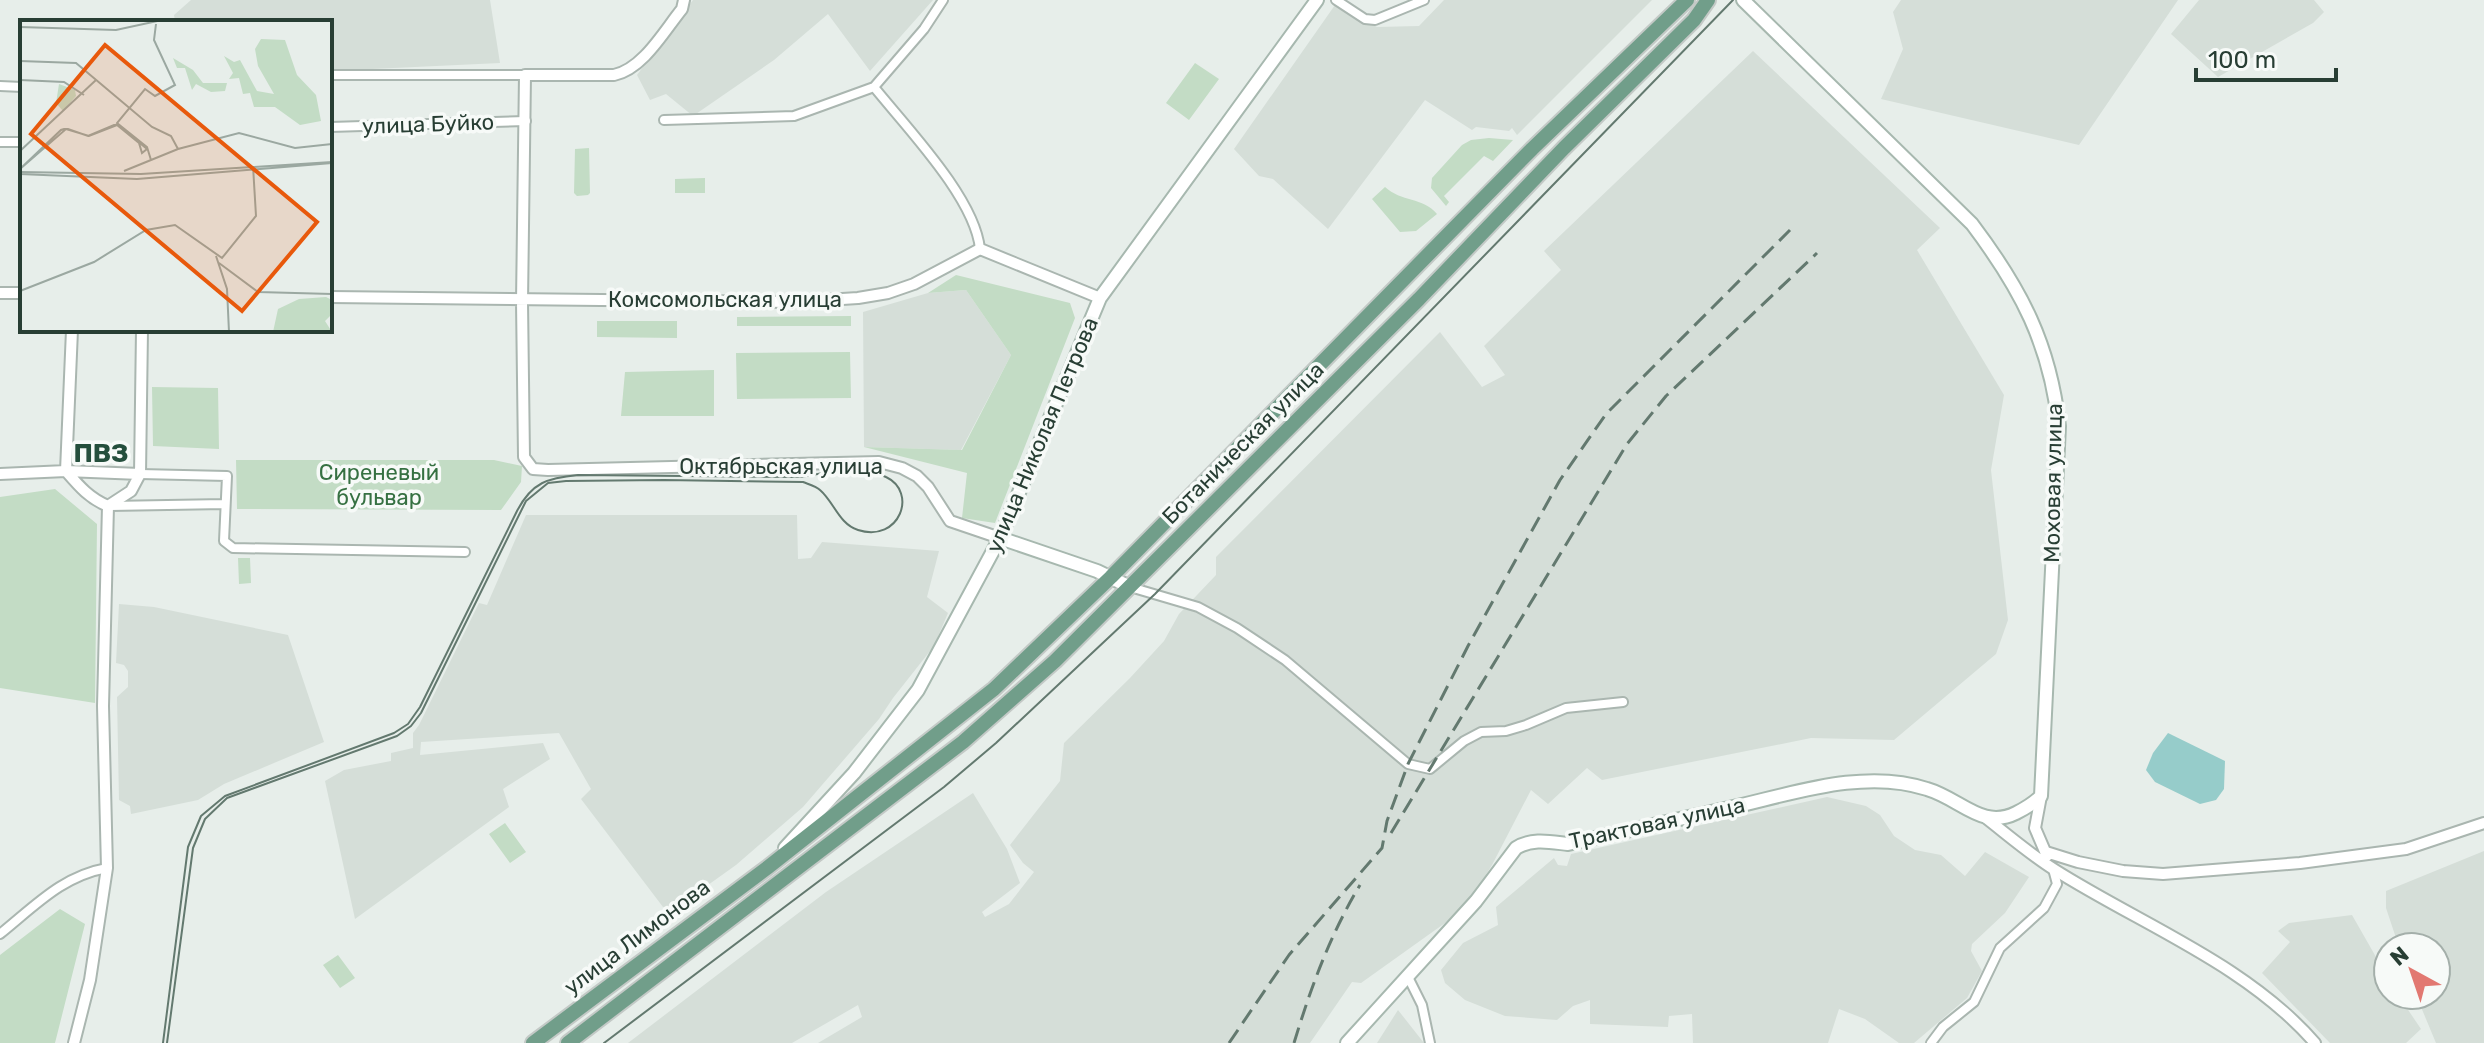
<svg xmlns="http://www.w3.org/2000/svg" width="2484" height="1043" viewBox="0 0 2484 1043" font-family="Rubik,sans-serif">
	<style>
		.built { fill: #d5ded8 }
		.green { fill: #c3dcc5 }
		.water { fill: #96ccca }
		.lines { fill: none; stroke-linecap: round; stroke-linejoin: round }
		.minor-casing { stroke: #aab6b0; stroke-width: 12 }
		.tertiary-casing { stroke: #aab6b0; stroke-width: 14 }
		.secondary-casing { stroke: #a7b8af; stroke-width: 16 }
		.primary-casing { stroke: #c3c9c6; stroke-width: 18 }
		.minor { stroke: #fff; stroke-width: 8 }
		.tertiary { stroke: #fff; stroke-width: 10 }
		.secondary { stroke: #fff; stroke-width: 12 }
		.primary { stroke: #719e8a; stroke-width: 14 }
		.tram { stroke: #63796f; stroke-width: 2 }
		.rail { stroke: #63796f; stroke-width: 3; stroke-dasharray: 16 8; stroke-linecap: butt }
		.labels { text-anchor: middle; dominant-baseline: central; stroke-width: 7; stroke-linejoin: round; paint-order: stroke }
		.street-label { font-size: 22px; fill: #283e34; stroke: #f7faf8 }
		.park-label { font-size: 22px; fill: #367142; stroke: #f7faf8 }
		.quarter-label { font-size: 26px; font-weight: bold; fill: #254f3d; stroke: #f7faf8 }
		.inset-road { fill: none; stroke: #9ba8a1; stroke-width: 2 }
		.view { fill: #e8590c; fill-opacity: 0.15; stroke: #e8590c; stroke-width: 4 }
		.inset-edge { fill: none; stroke: #283e34; stroke-width: 4 }
	</style>
	<rect width="100%" height="100%" fill="#e7eeea"/>
	<path class="built" d="M191 0H490L500 63 330 71V22H175L174 15Z
		M693 0H933L870 71 828 14 774 60 693 116 666 94 650 100 637 75Z
		M1444 0H1652L1517 135 1512 128 1509 131 1476 127 1472 130 1425 100 1328 229 1273 179 1259 176 1234 149 1335 5 1377 27 1419 26Z
		M1901 0H2178L2079 145 1881 99 1903 49 1893 12Z
		M2199 0H2314L2324 12 2313 23 2218 77 2171 34Z
		M1753 51 1940 228 1917 250 2004 395 1991 470 2008 620 1996 654 1894 740 1811 738 1602 780 1587 768 1548 804 1531 790 1492 865 1472 897 1445 923 1361 983 1352 982 1310 1043H818L862 1017 858 1005 792 1043H628L826 892 973 793 1007 849 1020 883 982 912 985 917 1009 904 1034 872 1023 863 1010 845 1060 781 1064 743 1130 678 1164 641 1179 614 1216 575V557L1440 332 1482 387 1505 375 1484 346 1561 270 1544 251Z
		M966 290 1011 355 961 450 864 447 863 312 928 293Z
		M526 515H797L798 559 811 558 822 542 939 551 927 597 948 613 934 646 893 698 879 719 803 807 736 865 673 910 663 907 581 799 591 789 559 733 421 742 420 755 543 743 550 759 503 789 509 807 355 919 325 781 344 770 391 761V753L413 748V733L419 725 479 603 487 605Z
		M119 604 154 607 288 635 324 742 224 784 198 800 131 814 130 806 119 800 117 697 128 687V671L124 665 116 663Z
		M1827 797 1866 806 1880 815 1894 836 1915 850 1941 855 1965 876 1985 852 2029 877 2005 913 1972 944 1971 951 1982 971 1967 998 1914 1043H1899L1865 1019 1839 1009 1828 1043H1693L1692 1014 1669 1016 1668 1027 1590 1024V1000L1573 1006 1557 1020 1505 1016 1465 1000 1445 983 1441 970 1463 943 1498 925 1496 907 1554 858 1558 865 1567 866 1571 854Z
		M2484 851V1043H2436L2416 995H2436V947H2399L2386 908V891Z
		M2352 915 2388 978V995H2398L2421 1029 2406 1043H2330L2262 973 2290 942 2278 931 2289 923Z
		M1398 1010 1424 1043H1377Z"/>
	<path class="green" d="M1195 63 1219 79 1189 120 1166 103Z
		M1489 138 1513 140 1493 161 1484 156 1444 196 1449 202 1446 206 1431 188 1432 178 1462 145 1471 140Z
		M589 148 590 193 588 195 577 196 574 193 575 149Z
		M705 178V193H675V179Z
		M1385 187C1401 202 1423 197 1437 214L1416 231 1400 232 1372 199Z
		M956 275 1070 303 1075 318 995 523 962 518 967 473 864 447 962 450 1011 355 966 290 928 293Z
		M851 316V326H737V317Z
		M597 321H677V338L597 337Z
		M850 352 851 398 737 399 736 353Z
		M714 370V416H621L625 372Z
		M152 387 218 388 219 449 153 446Z
		M236 460H494L522 466 521 482 501 510 237 509Z
		M55 489 97 524 95 703 0 688V497Z
		M238 558H250L251 583 239 584Z
		M505 823 526 852 510 863 489 834Z
		M60 909 85 924 55 1043H0V955Z
		M338 955 355 978 340 988 323 965Z"/>
	<path class="water" d="M2168 733 2225 761 2224 789 2216 800 2200 804 2155 782 2146 770 2153 753Z"/>
	<g class="lines">
		<g class="minor-casing">
			<path id="minor" d="M943 0 924 29 874 87C906 127 975 198 980 249
				M1336 0 1365 19 1375 20 1424 0
				M330 75H525
				M0 86 22 87
				M664 120 794 116 874 87
				M330 127 526 121
				M0 142H22
				M140 474 227 476 224 541 233 548 465 552
				M110 506 225 504
				M1130 587 1198 607 1237 628 1285 660 1408 764 1430 769 1464 741 1481 732 1506 731 1526 725 1566 708 1623 702
				M0 934C35 906 62 876 107 868
				M1408 977 1422 1005 1430 1043
				M1931 1043 1943 1027 1974 1002 2000 948 2044 908 2057 884 2053 869"/>
		</g>
		<g class="tertiary-casing">
			<path id="tertiary" d="M684 0 682 9C664 31 643 69 614 75H525L522 302 524 457 533 469 548 470 879 462 902 468 917 476 928 487 950 521 1000 538
				M0 293H22
				M330 297 795 302 858 298 888 293 914 284 980 249 1100 298
				M72 330 66 471C79 486 89 498 108 506L131 491 140 474 142 330
				M0 474 66 471 140 474
				M2041 796 2035 828 2047 856
				M1986 818C2009 836 2031 855 2055 870 2142 925 2246 964 2315 1043
				M2046 852 2078 862 2123 871 2163 874 2300 863 2406 849 2484 823
				M74 1043 90 980 107 868 103 706 108 506"/>
		</g>
		<g class="secondary-casing">
			<path id="secondary" d="M1000 538 1097 571 1130 587
				M785 848 854 773 918 690 1000 538 1100 298 1317 0
				M1347 1043 1476 901 1516 848C1532 838 1550 842 1568 844 1622 832 1676 820 1729 808 1792 794 1864 768 1927 789 1961 799 1982 830 2016 813 2026 808 2033 804 2041 796L2059 426C2050 344 2021 289 1972 224L1743 0"/>
		</g>
		<g class="primary-casing">
			<path id="primary" d="M533 1043 767 868 994 689 1111 577 1532 149 1687 0
				M568 1043 963 742 1055 661 1419 299 1564 148 1694 20 1708 0"/>
		</g>
		<use href="#minor" class="minor"/>
		<use href="#tertiary" class="tertiary"/>
		<use href="#secondary" class="secondary"/>
		<use href="#primary" class="primary"/>
		<path class="tram" d="M163 1043 188 847 201 816 225 796 394 733 408 724 420 707 517 511C532 482 548 478 578 475L800 477C826 473 861 464 886 477 918 492 900 543 858 530 839 524 834 502 820 490 816 486 808 484 803 482L664 480 566 481 548 483 526 501 421 713 411 726 397 736 227 798 205 819 193 848 167 1043
			M604 1043 944 787 996 743 1155 594 1733 0"/>
		<path class="rail" d="M1391 833 1627 444 1666 396 1817 253
			M1229 1043 1289 955 1382 848 1387 821 1408 764 1468 646 1560 480 1606 414 1790 230
			M1294 1043C1311 987 1330 935 1360 885"/>
	</g>
	<g class="labels">
		<g class="street-label">
			<text transform="translate(428 124) rotate(-2)">улица Буйко</text>
			<text x="725" y="299">Комсомольская улица</text>
			<text transform="translate(1042 435) rotate(-67)">улица Николая Петрова</text>
			<text transform="translate(1243 443) rotate(-45)">Ботаническая улица</text>
			<text x="781" y="466">Октябрьская улица</text>
			<text transform="translate(2053 483) rotate(-89)">Моховая улица</text>
			<text transform="translate(1657 823) rotate(-12)">Трактовая улица</text>
			<text transform="translate(637 937) rotate(-37)">улица Лимонова</text>
		</g>
		<g class="park-label">
			<text x="379" y="472">Сиреневый<tspan x="379" dy="25">бульвар</tspan></text>
		</g>
		<g class="quarter-label">
			<text x="101" y="453">ПВЗ</text>
		</g>
	</g>
	<g transform="translate(20 20)">
		<rect width="312" height="312" fill="#e7eeea"/>
		<path d="M241 19 265 20 277 55 296 75 301 101 280 105 255 87H234L230 73 223 74 219 58 209 59 213 53 204 36 214 42 220 40 237 71 254 74 238 46 235 29ZM153 38 173 50 183 63H207L205 71 191 72 176 64 172 70 165 48H157ZM39 64 55 70 56 76 43 91 36 83ZM306 277 312 280V294L305 301 312 312H253L258 289 279 279Z" fill="#c3dcc5"/>
		<path class="inset-road" d="M0 7 96 10 142 0M0 41 56 43 132 107 151 116 158 129M0 60 44 62 64 75M0 131 76 60M131 140 127 127 97 103 125 69 135 76 155 65 134 20 136 4M0 149 41 110 44 109H48L68 116 94 105H98L127 129 122 133 119 123 97 105 69 116 46 109 0 149M104 151 158 129 219 113 275 128 312 124M0 152 121 154 312 142M0 154 117 159 312 143M196 236 207 269 209 312M199 243 238 272 312 274M0 271 74 242 126 210 155 205 202 238 236 196 233 146"/>
		<path class="view" d="M85 25 297 202 222 291 11 114Z"/>
		<rect width="312" height="312" class="inset-edge"/>
	</g>
	<g transform="translate(2412 971) rotate(320)"><circle r="38" fill="#f7faf8" stroke="#a4afaa" stroke-width="2"/>
	<path d="M0-6L14 30L0 20L-14 30Z" fill="#e27871"/>
	<text y="-12" font-size="22" font-weight="bold" text-anchor="middle" fill="#283e34">N</text>
	</g>
	<path d="M2196 68v12h140v-12" fill="none" stroke="#283e34" stroke-width="4"/>
	<text x="2208" y="68" font-size="24" fill="#283e34" stroke="#f7faf8" stroke-width="6" paint-order="stroke">100 m</text>
</svg>
